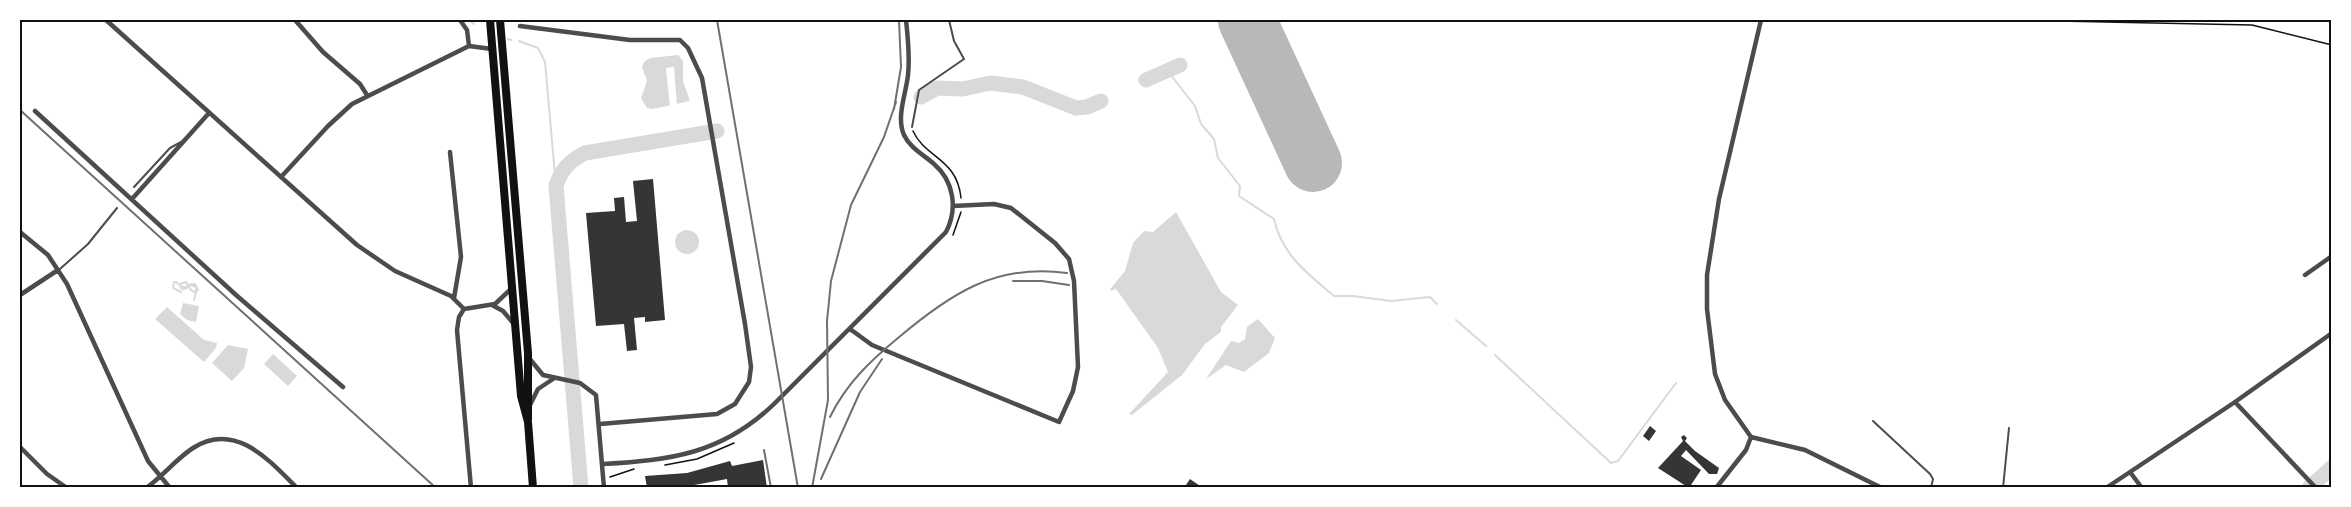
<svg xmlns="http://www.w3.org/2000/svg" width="2351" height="507" viewBox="0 0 2351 507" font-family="Inter,sans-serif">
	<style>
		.water { fill: #d9d9d9 }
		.pier { fill: #fff }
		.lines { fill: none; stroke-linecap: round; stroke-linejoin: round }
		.stream { stroke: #d9d9d9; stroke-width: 2 }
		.river { stroke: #d9d9d9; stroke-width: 15 }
		.runway { stroke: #b8b8b8; stroke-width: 58 }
		.building { fill: #353535 }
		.path { stroke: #111; stroke-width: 1.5 }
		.service { stroke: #4c4c4c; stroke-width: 2 }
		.minor { stroke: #4c4c4c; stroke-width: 4.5 }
		.primary { stroke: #111; stroke-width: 8 }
		.rail { stroke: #707070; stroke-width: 2 }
		.neatline { fill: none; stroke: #111; stroke-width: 2 }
	</style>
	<rect width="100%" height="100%" fill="#fff"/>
	<path class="water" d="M678 55 683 61V81L690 101 653 109 647 108 641 98 647 81 642 67 644 62 650 58Z
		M1176 212 1221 292 1238 305 1221 327V332L1205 344 1182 375 1132 415 1129 414 1168 372 1158 348 1116 289 1110 291 1111 288 1125 271 1133 243 1144 231 1153 232Z
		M675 242a12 12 0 1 1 24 0a12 12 0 1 1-24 0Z
		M183 303 199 306 196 322 187 320 180 314Z
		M167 307 204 340 217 343 216 348 204 362 155 319Z
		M1258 319 1275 338 1269 353 1244 372 1226 365 1206 379 1231 341 1239 343 1245 339 1247 327Z
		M228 345 248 349 244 368 232 381 212 363Z
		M273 354 297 376 288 386 264 364Z"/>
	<path class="pier" d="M674 67 677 107 670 108 666 68Z"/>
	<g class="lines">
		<path class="stream" d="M469 20 474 24
			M508 39 511 40
			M519 41 538 48 545 62 556 186
			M1167 70 1195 106 1201 124 1214 139 1218 158 1240 186 1239 196 1274 219C1282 255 1307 273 1334 296H1353L1391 301 1430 297 1437 304
			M181 292 173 288 174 282H176C189 293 184 283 195 284L198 290 194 292 191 290C189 287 188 285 186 282L180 284C180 287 181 288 182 289 186 290 188 287 191 285L196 287C197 292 195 295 194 300
			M1456 320 1486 346
			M1495 355 1611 463 1618 461 1676 383"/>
		<path class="river" d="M1146 80 1180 65
			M921 97 937 88 963 89 990 83 1023 87 1076 108 1087 107 1101 101
			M581 488 556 186C561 170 569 161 585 153L717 131
			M2309 488 2332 467"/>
		<path class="runway" d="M1247 20 1313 163"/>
	</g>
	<path class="building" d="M653 179 665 320 645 322V317L634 318 637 350 627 351 624 324 596 326 586 213 615 211 614 198 624 197 626 222 637 221 633 181Z
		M1650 426 1656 431 1649 441 1643 436Z
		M1684 435 1687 438 1685 441 1695 451 1719 468 1717 474H1709L1686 450 1681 456 1701 470 1689 488 1658 468 1683 441 1681 437Z
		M763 460 767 488H728L727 479 678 488H647L645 476 687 473 730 461 732 466Z
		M1190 479 1203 488H1184Z"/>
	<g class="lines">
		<path class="path" d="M2001 20 2252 25 2332 45
			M913 131C925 158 957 158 961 198
			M953 235 961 212
			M665 465 697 459 734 443
			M610 477 634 469"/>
		<path class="service" d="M912 127 919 90 964 59 954 41 949 20
			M134 187 170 148 181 142
			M60 269 88 244 117 208
			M1873 421 1930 474 1933 479 1931 488
			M2003 488 2009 428"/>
		<path class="minor" d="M106 20 357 245 395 271 451 296 464 309
			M295 20 323 52 360 84 367 95
			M460 20 467 30 469 46 492 49
			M520 26 630 40H680L688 48 702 78 745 324 751 367 749 382 735 404 717 414 600 424
			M35 111 236 295 343 387
			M450 152 461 257 454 298
			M281 177 328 126 352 104 469 46
			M132 199 209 113
			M20 232 48 255 67 284 148 461 170 488
			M2305 275 2332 256
			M20 295 58 270
			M492 305 503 311 514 324
			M464 309 459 317 457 330 471 488
			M464 309 495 304 511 289
			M850 329 872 345 1059 422 1073 391 1078 367 1074 281 1069 259 1055 243 1011 208 994 204 953 206
			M529 358 543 375 580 383 596 395 604 488
			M2235 402 2316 488
			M530 405 538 389 553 379
			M1751 437 1725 400 1715 374 1707 309V275L1719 199 1761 20
			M1751 437 1805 450 1882 488
			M20 447 47 474 67 488
			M603 464C671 460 722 454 774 404L946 232C958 209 954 181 934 164 924 155 910 148 904 135 896 117 906 94 908 75 910 57 908 38 906 20
			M2130 472 2142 488
			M146 488C163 476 176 459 193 448 235 421 269 460 297 488
			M1716 488 1746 450 1751 437
			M2106 488 2235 402 2332 333"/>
		<path class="primary" d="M490 20 521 396 528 422 533 488
			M500 20 528 353V419"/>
		<path class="rail" d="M717 20 798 488
			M894 109 901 67 899 20
			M20 110 436 488
			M1013 281H1042L1069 285
			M830 417C846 384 870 361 898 338 950 294 996 263 1067 273
			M764 450 771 488
			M821 479 860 392 882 359
			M812 488 828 400 827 321 831 281 851 205 884 137 896 102"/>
	</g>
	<rect width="2351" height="507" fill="none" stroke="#ffffff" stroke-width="42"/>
	<rect x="21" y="21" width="2309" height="465" class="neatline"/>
</svg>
